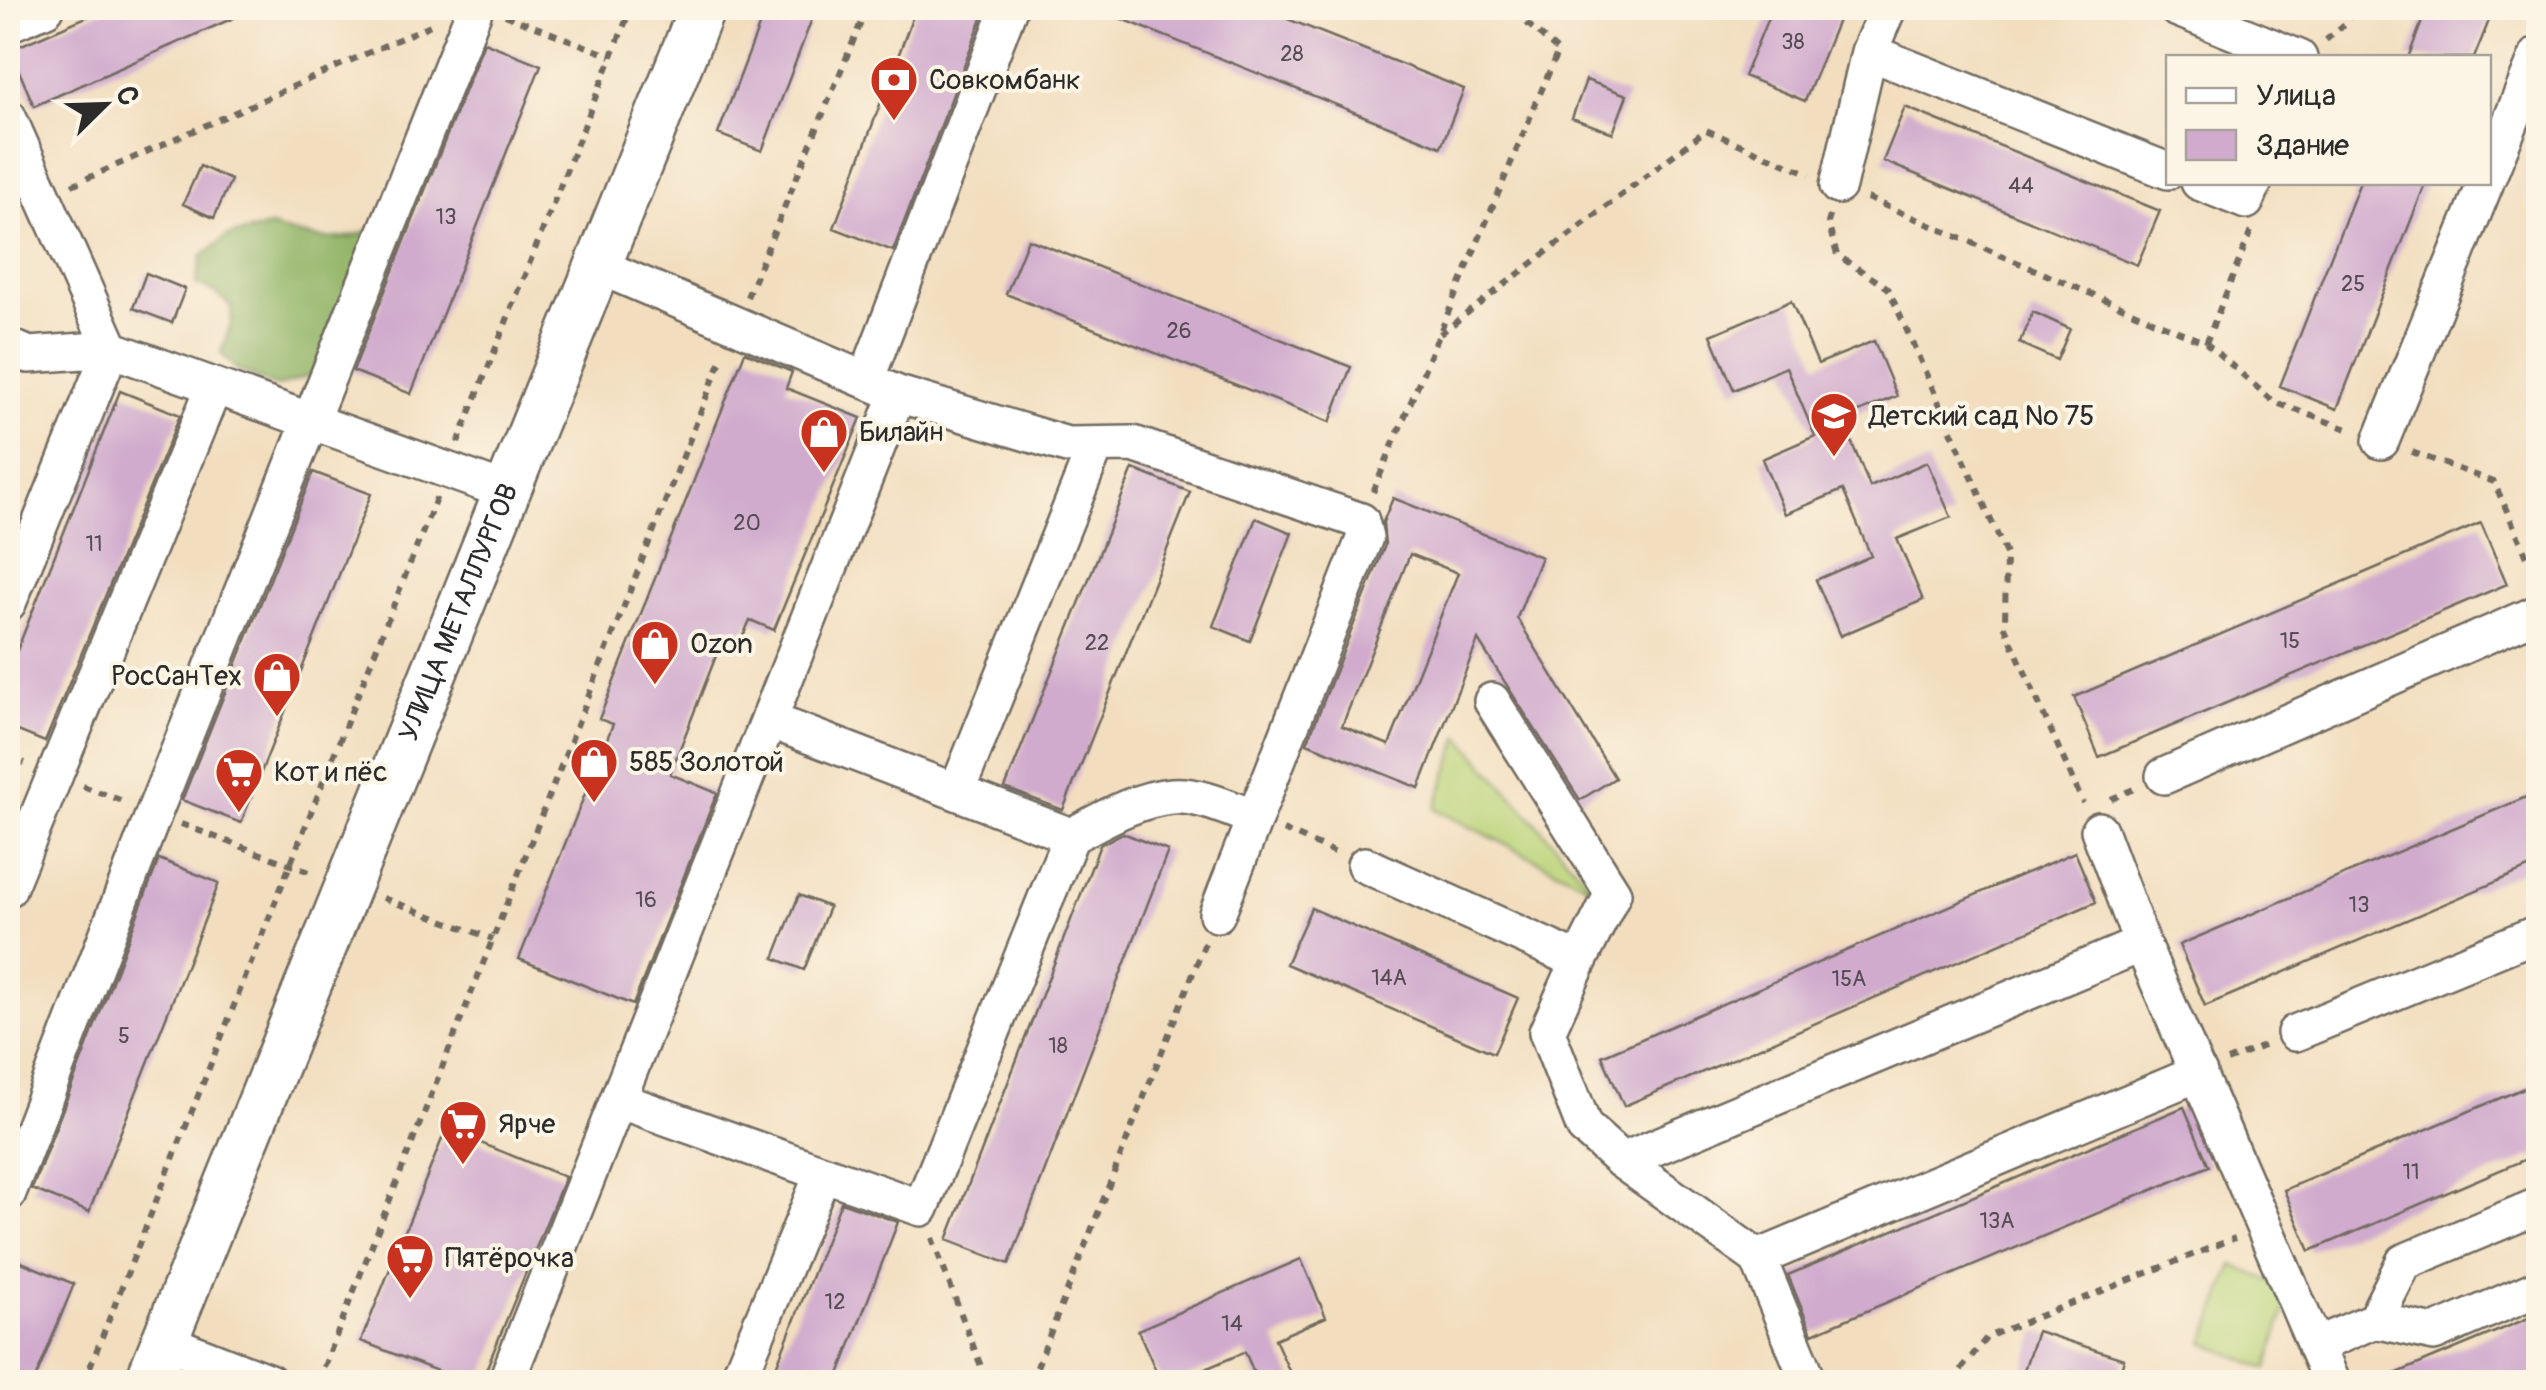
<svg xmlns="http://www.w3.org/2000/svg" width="2546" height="1390" viewBox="0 0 2546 1390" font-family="Pangolin,sans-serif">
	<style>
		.green { fill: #bad378; stroke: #727f52; stroke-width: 2.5 }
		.forest { fill: #93b568; stroke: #5f704a; stroke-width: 2.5 }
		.building { fill: #d0abcd; fill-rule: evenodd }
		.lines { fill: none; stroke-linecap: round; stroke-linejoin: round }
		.minor-casing { stroke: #716a5f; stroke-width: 40 }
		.major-casing { stroke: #716a5f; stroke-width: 50 }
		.path { stroke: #716a5f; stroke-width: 6; stroke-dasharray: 8 8; stroke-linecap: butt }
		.minor { stroke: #fff; stroke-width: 35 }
		.major { stroke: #fff; stroke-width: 45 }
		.labels { text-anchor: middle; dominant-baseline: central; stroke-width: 8; stroke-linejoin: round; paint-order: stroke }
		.number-label { font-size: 22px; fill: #544b54 }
		.poi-label { font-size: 28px; fill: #2b2b2b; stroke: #fcf5e5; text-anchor: start }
		.street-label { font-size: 28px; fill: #2b2b2b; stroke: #fcf5e5 }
	</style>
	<rect width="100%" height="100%" fill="#fcf5e5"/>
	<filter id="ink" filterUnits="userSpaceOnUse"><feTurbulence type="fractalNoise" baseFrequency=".01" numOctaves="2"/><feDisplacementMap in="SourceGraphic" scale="20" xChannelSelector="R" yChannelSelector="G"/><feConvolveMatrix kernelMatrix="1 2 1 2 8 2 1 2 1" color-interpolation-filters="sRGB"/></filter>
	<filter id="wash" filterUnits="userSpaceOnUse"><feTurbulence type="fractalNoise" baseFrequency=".0048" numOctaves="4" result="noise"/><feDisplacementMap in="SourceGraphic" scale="40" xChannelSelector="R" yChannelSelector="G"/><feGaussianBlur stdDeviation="2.25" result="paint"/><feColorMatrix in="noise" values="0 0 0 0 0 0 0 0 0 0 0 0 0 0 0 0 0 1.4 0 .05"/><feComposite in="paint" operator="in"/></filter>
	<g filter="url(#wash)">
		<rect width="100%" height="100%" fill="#f2debf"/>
		<path class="green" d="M1460 736 1593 888 1435 809Z
			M2233 1265 2291 1290 2267 1369 2204 1343Z"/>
		<path class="forest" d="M270 227C305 237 336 246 370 230L326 357 309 376 276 387 236 369 221 353 232 321 231 306 213 291 196 284 202 256 228 236Z"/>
		<g id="blocks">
			<path class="building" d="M107 8H256L34 106 10 50Z
				M766 8H816L762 151 718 134Z
				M916 8H986L893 251 834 228Z
				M1095 8H1260L1464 89 1441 147Z
				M1772 8H1843L1805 101 1744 76Z
				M2427 8H2494L2474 58H2408Z
				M484 42 541 65 411 394 353 371Z
				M1586 80 1627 95 1613 133 1572 118Z
				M1905 107 2160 211 2137 265 1883 161Z
				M200 166 231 180 214 218 183 204Z
				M2360 182H2426L2337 409 2280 386Z
				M1028 239 1351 367 1330 422 1006 294Z
				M146 273 185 289 172 323 133 308Z
				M1791 301 1818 364 1874 341 1897 396 1842 419 1870 487 1927 462 1951 517 1897 539 1923 600 1840 636 1816 580 1871 556 1843 490 1785 514 1762 459 1815 436 1786 367 1734 390 1711 335Z
				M2033 312 2070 329 2057 360 2019 343Z
				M745 352 792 372 786 388 861 418 774 630 750 620 737 650 721 643 670 774 717 793 633 1005 519 959 613 724 599 719Z
				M120 391 180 415 45 742 8 727V673Z
				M1133 469 1190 492 1063 810 1005 788Z
				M313 472 371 494 241 823 182 800Z
				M1393 498 1541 557 1517 618 1615 778 1580 800 1478 640 1419 788 1307 743 1385 545 1383 522ZM1410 554 1458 573 1389 745 1342 726Z
				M1256 518 1292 533 1250 641 1213 626Z
				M2481 523 2507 584 2099 757 2074 697Z
				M2538 792V864L2205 1006 2179 945Z
				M1123 833 1168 851 1009 1264 947 1240 1100 845Z
				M2075 852 2096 902 1624 1106 1602 1056Z
				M159 859 219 883 89 1212 32 1189Z
				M799 895 829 907 804 970 774 958Z
				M1311 908 1518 998 1494 1053 1286 964Z
				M2538 1082V1154L2310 1251 2284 1190Z
				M2184 1107 2209 1166 1812 1334 1788 1275Z
				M446 1129 565 1177 481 1382H465L361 1341Z
				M841 1202 898 1222 836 1382H770Z
				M1301 1259 1326 1317 1275 1339 1294 1382H1258L1245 1352 1175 1382H1161L1138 1330Z
				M19 1261 74 1284 34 1382H8V1288Z
				M2538 1314V1382H2376Z
				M2037 1331 2124 1359 2117 1382H2020Z"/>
		</g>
	</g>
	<g filter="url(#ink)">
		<use href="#blocks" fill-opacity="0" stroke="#716a5f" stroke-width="2.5"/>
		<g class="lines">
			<g class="minor-casing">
				<path id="minor" d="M1888 8 1869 52 2168 171
					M2176 8 2299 58
					M8 24 46 8
					M8 117 111 349 505 491
					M2488 177 2538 55
					M2199 182 2246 201 2254 182
					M1838 186 1869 52
					M596 265 898 394 1067 445 1133 444 1361 521 1365 537 1217 914
					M8 346 29 355 111 349 8 603
					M866 380 1009 8
					M2381 441 2486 182
					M1492 701 1613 893 1579 961
					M769 720 1071 836
					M2164 776 2538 613
					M957 791 1096 445
					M2099 830 2142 944 2331 1382
					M1365 865 1579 961 1547 1032 1584 1127 1622 1161 1758 1258 1809 1382
					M8 889 214 387
					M2295 1033 2538 933
					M618 1100 921 1208 1071 836C1102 820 1136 799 1172 796 1199 794 1230 809 1255 818
					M1622 1161 2142 944
					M8 1193 154 813 475 8
					M1758 1258 2199 1073
					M2375 1320 2434 1333 2538 1288
					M164 1341 269 1382
					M2315 1346 2375 1320 2404 1262 2538 1206
					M506 1382 898 394
					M737 1382 823 1173"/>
			</g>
			<g class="major-casing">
				<g id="major">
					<path id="s1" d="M148 1382 702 8"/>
				</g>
			</g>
			<path class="path" d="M505 15 611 56
				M2326 40 2347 22 2356 8
				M72 185 435 23
				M1867 198 2206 343 2274 402 2353 431
				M1830 216 1828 223 1837 255 1888 288 2006 554 2005 627 2083 803
				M747 297 867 8
				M1440 334 1706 130 1810 174
				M2206 343 2251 231
				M458 443 631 8
				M2412 452 2494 482 2538 581
				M1373 492 1558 51 1510 8
				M8 757 25 763
				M83 786 128 803
				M2111 799 2136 788
				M181 824 315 874
				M1283 830 1336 853
				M383 898 493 939
				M2227 1061 2266 1045
				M932 1238 987 1382
				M88 1373 111 1382
				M84 1382 437 496
				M318 1382 723 355
				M1031 1382 1205 943
				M1951 1382 1987 1337 2235 1238"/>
			<use href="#minor" class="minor"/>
			<use href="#major" class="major"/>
		</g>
	</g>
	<defs>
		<g id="bank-pin" transform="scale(2.5)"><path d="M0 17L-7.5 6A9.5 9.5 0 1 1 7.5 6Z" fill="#c8321e" stroke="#fcf5e5"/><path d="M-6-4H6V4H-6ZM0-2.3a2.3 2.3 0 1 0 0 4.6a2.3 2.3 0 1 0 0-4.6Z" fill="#fff"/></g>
		<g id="school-pin" transform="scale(2.5)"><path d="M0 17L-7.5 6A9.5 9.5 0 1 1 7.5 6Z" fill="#c8321e" stroke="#fcf5e5"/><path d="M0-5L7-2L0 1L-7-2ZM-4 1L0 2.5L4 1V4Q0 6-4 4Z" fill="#fff"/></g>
		<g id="shop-pin" transform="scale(2.5)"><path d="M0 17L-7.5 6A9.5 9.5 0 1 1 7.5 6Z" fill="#c8321e" stroke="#fcf5e5"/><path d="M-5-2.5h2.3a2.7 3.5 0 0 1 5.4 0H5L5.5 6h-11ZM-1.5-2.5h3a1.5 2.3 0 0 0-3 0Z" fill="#fff"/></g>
		<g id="supermarket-pin" transform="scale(2.5)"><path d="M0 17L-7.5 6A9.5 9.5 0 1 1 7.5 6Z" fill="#c8321e" stroke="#fcf5e5"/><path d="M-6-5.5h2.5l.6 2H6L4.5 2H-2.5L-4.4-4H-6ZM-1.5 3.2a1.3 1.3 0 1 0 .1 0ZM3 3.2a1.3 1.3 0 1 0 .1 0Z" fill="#fff"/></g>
	</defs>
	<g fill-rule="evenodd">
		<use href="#bank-pin" x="894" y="80"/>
		<use href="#school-pin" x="1834" y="416"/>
		<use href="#shop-pin" x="824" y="432"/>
		<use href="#shop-pin" x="655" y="644"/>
		<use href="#shop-pin" x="277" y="676"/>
		<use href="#shop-pin" x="594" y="762"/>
		<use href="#supermarket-pin" x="239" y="772"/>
		<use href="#supermarket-pin" x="463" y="1124"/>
		<use href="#supermarket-pin" x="410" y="1258"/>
	</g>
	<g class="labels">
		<g class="number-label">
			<text x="1793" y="42">38</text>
			<text x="1292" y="54">28</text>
			<text x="2021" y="186">44</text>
			<text x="446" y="217">13</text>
			<text x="2353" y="284">25</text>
			<text x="1179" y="331">26</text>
			<text x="747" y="523">20</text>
			<text x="94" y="544">11</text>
			<text x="2290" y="641">15</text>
			<text x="1097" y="643">22</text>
			<text x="646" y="900">16</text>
			<text x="2359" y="905">13</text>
			<text x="1389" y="978">14А</text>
			<text x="1849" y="979">15А</text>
			<text x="124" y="1036">5</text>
			<text x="1058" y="1046">18</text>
			<text x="2411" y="1172">11</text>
			<text x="1997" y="1221">13А</text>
			<text x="835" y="1302">12</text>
			<text x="1232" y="1324">14</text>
		</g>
		<g class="poi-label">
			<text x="929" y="80">Совкомбанк</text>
			<text x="1869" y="416">Детский сад № 75</text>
			<text x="859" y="432">Билайн</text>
			<text x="690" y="644">Ozon</text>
			<text x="242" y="676" text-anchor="end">РосСанТех</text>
			<text x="629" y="762">585 Золотой</text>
			<text x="274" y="772">Кот и пёс</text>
			<text x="498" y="1124">Ярче</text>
			<text x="445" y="1258">Пятёрочка</text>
		</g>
		<g class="street-label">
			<text stroke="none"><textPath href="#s1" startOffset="830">УЛИЦА МЕТАЛЛУРГОВ</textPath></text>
		</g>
	</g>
	<rect width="2546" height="1390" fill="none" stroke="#fcf5e5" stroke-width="40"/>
	<rect x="2166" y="55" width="325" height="130" fill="#fcf5e5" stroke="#a8a49b" stroke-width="2.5"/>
	<rect x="2186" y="88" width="50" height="15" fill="#ffffff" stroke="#a8a49b" stroke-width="2.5"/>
	<text x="2256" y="105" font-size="30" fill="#2b2b2b">Улица</text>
	<rect x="2186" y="130" width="50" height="30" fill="#d0abcd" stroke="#a8a49b" stroke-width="2.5"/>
	<text x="2256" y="155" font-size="30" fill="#2b2b2b">Здание</text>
	<g transform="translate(105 105) rotate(67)" stroke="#fcf5e5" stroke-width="8" paint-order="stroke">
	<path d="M0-8L18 38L0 25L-18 38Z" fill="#2b2b2b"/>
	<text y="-15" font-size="28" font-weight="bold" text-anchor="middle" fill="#2b2b2b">С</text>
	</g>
</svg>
